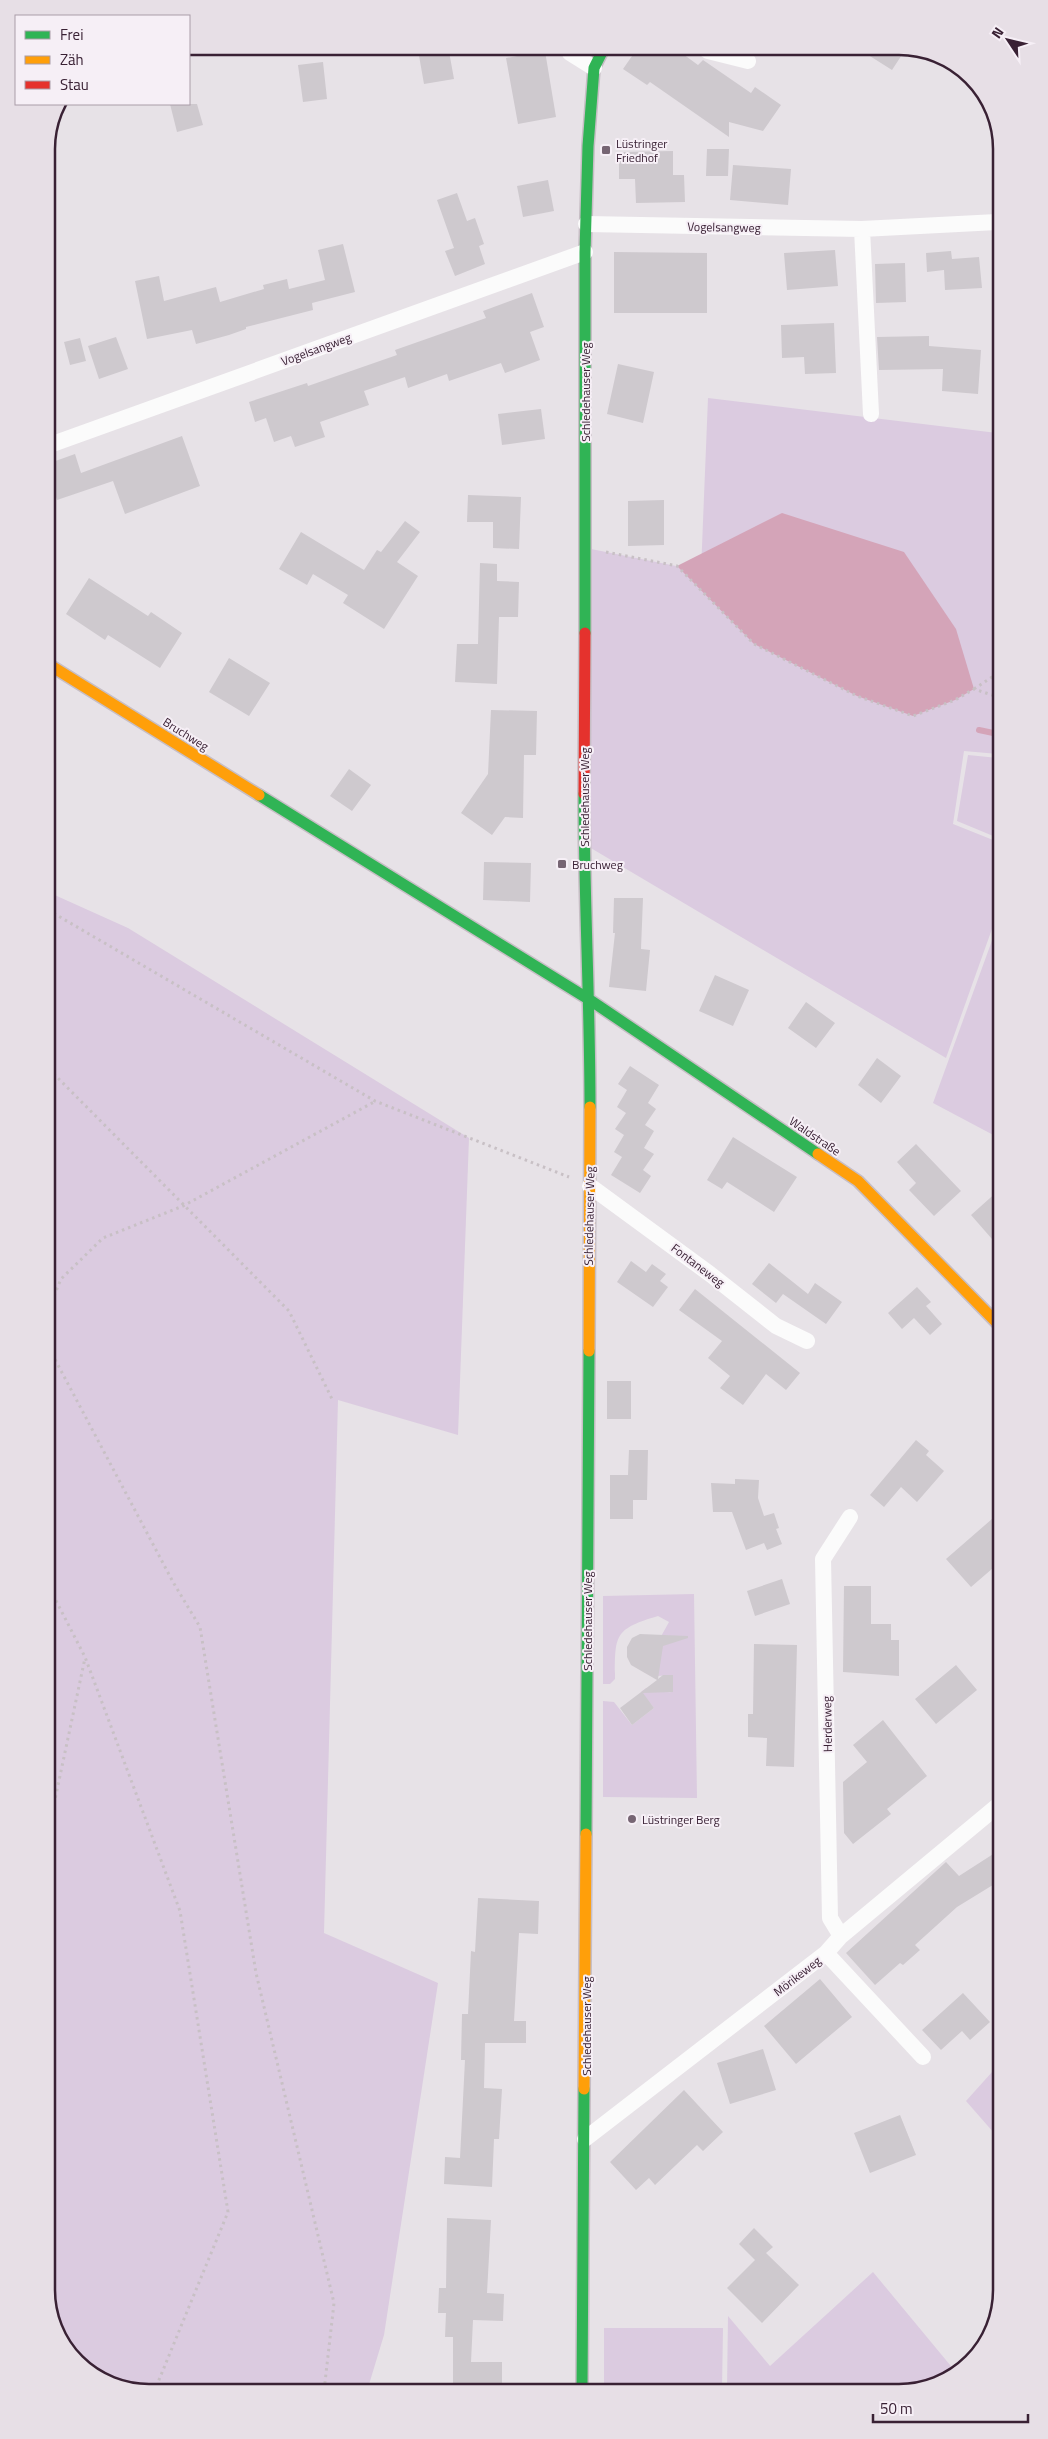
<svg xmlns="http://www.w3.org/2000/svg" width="1048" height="2439" viewBox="0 0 1048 2439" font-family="'Titillium Web',sans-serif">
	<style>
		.green { fill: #dbcbe0 }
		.water { fill: #d4a4b8 }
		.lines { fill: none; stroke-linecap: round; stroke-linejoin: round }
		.stream { stroke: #d4a4b8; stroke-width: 6 }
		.building { fill: #cec9ce }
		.fast-casing { stroke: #c7bec5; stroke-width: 14 }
		.slow-casing { stroke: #c7bec5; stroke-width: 14 }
		.jam-casing { stroke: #c7bec5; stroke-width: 14 }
		.path { stroke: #c8c0c5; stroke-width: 3; stroke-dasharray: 2.5 4; stroke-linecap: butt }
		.lane { stroke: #fbfbfb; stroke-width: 8 }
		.street { stroke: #fbfbfb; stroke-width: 16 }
		.fast { stroke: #30b455; stroke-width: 11 }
		.slow { stroke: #ff9f0a; stroke-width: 11 }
		.jam { stroke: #e5322d; stroke-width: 11 }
		.poi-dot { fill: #766573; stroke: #f6eff6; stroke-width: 2 }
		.labels { text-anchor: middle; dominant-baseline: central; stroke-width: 4; stroke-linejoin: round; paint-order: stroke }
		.poi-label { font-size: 12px; fill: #392134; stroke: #f6eff6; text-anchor: start }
		.street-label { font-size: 12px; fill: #392134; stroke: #f6eff6 }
		.rim { fill: none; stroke: #392134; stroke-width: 2.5 }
	</style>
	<rect width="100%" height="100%" fill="#e7e2e7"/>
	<path class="green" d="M708 398 997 433 998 754 964 751 953 824 998 842V912L946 1058 584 844 586 548 701 571Z
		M968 755 998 758V838L957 821Z
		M48 892 128 928 469 1138 458 1435 338 1400 324 1933 438 1983 384 2335 367 2391 142 2393 86 2371 52 2323Z
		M998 924 999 1138 933 1103Z
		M694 1594 697 1798 603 1797V1701L614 1702 632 1725 654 1708 641 1692 646 1688C656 1688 660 1693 673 1692V1675L657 1676 659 1640 669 1622 658 1616C614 1629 615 1635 615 1679L610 1684H603V1596Z
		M1001 2062V2141L966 2101Z
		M873 2272 955 2371 932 2387 727 2389 728 2316 770 2366Z
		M604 2328H723L722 2389 604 2390Z"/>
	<path class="water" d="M782 513 904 552 956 629 974 689 955 700 913 716 857 696 754 644 677 566Z"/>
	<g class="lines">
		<path class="stream" d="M979 730 998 734"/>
	</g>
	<path class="building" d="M438 46H448L454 79 424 84 418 50Z
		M639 46H672L698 65 703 60 751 93 755 87 781 105 763 131 729 122V137L650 82 647 85 623 69Z
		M854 46H906L907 47 892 70Z
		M545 51 556 117 518 124 506 58Z
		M323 62 327 99 303 102 298 65Z
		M170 104H197L203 125 177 132Z
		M707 149H729L728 176H706Z
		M673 151V175H684L685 202 636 203 635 179H619V152Z
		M733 165 791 169 788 205 730 200Z
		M548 180 554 211 523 217 517 186Z
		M457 193 467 221 475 218 484 244 479 246 485 264 455 276 445 251 454 248 437 200Z
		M343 244 355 292 312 303 313 310 246 327V329L229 335 196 344 192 330 147 339 135 281 159 276 164 301 216 287 220 302 264 289 263 285 287 279 289 289 325 280 318 250Z
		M835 250 838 286 787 290 784 253Z
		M951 251 952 259 979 257 982 288 945 290 944 270 927 272 926 253Z
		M614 252 707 253V313H614Z
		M905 263 906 302 876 303 875 264Z
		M532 293 544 327 530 332 540 360 505 373 501 363 449 381 447 374 408 388 405 377 364 391 369 405 320 422 325 437 295 447 291 436 274 442 266 418 255 422 249 402 307 383 308 386 397 355 395 350 486 318 483 311Z
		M834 323 836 373 805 374 804 357 782 358 781 325Z
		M929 336V346L981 350 978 394 942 391 943 369 879 370 877 337Z
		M116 337 128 369 99 379 88 346Z
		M80 338 86 361 70 365 64 342Z
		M618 364 654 372 643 423 607 414Z
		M541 409 545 439 502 445 498 414Z
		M182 436 200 486 125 514 113 481 57 500 47 473V464L75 454 81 473Z
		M468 495 521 497 519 549 493 548V522H467Z
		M664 500V545L628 546V501Z
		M405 521 420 532 397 562 418 576 384 629 343 603 348 595 313 574 307 585 279 569 301 532 364 570 377 550 381 552Z
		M480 563 497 564V581L519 582 518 617H499L497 684 455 682 457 644H478Z
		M89 578 148 616 151 612 182 633 160 668 108 635 105 640 66 614Z
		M229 658 270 683 249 716 209 692Z
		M491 710 537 711 536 755H524L523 818 505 817 492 835 461 813 488 774Z
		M349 769 371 785 352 811 330 796Z
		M484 862 531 863 530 902 483 900Z
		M614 898H643L641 949 650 950 646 991 609 987 615 933H613Z
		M715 975 749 990 733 1026 699 1011Z
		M806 1002 835 1023 816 1048 788 1028Z
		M877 1058 901 1076 881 1103 858 1085Z
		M630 1066 659 1085 648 1103 656 1109 645 1125 654 1131 644 1148 654 1154 643 1170 651 1176 640 1193 611 1175 622 1157 614 1152 624 1135 615 1129 626 1113 617 1107 627 1090 618 1084Z
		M733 1137 797 1177 774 1212 727 1182 722 1189 707 1180Z
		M916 1144 961 1191 934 1216 909 1190 916 1183 897 1162Z
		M999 1190V1247L971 1215Z
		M631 1261 646 1272 652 1264 666 1274 660 1281 668 1287 653 1307 617 1282Z
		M769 1263 808 1294 815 1283 842 1302 826 1324 783 1294 776 1303 752 1284Z
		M917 1287 931 1302 926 1306 942 1324 930 1335 914 1318 902 1329 888 1313Z
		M695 1289 800 1373 786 1390 766 1374 743 1405 720 1388 730 1376 708 1358 722 1341 679 1310Z
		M607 1381H631V1419H607Z
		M916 1440 929 1451 926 1455 944 1471 917 1502 901 1487 884 1507 870 1495Z
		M629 1450H648L647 1500H633V1519H610V1475H628Z
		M735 1479 759 1480 758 1498 764 1516 774 1513 779 1528 776 1529 782 1544 767 1550 764 1543 746 1550 732 1512H713L711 1483 735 1484Z
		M1000 1512V1562L971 1587 946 1559Z
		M782 1579 790 1604 755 1616 747 1591Z
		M844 1586H871V1624H891V1640H899V1676L843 1672Z
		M640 1634 688 1636V1638L663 1646 658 1679 663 1675H673V1692L643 1693 654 1708 632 1725 620 1708 657 1680 631 1665 627 1657V1647L632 1638Z
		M754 1644 797 1645 794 1767 766 1766 767 1738 748 1737V1714H753Z
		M956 1665 977 1690 936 1724 915 1699Z
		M883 1720 927 1776 887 1809 891 1814 853 1844 844 1833 843 1782 867 1762 853 1745Z
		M1001 1849V1880L957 1907 915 1945 920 1950 903 1965 900 1963 875 1985 846 1953 946 1862 959 1876Z
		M478 1898 539 1901 538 1934 519 1933 514 2021H526V2043H485L484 2088 502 2089 499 2139H494L492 2187 444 2184 445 2157 460 2158 465 2060H461L462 2014H468L471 1951 475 1952Z
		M820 1979 852 2017 796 2064 764 2026Z
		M963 1993 990 2022 970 2040 962 2031 941 2050 922 2030Z
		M763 2049 776 2090 730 2104 717 2063Z
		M684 2090 723 2132 703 2151 697 2145 655 2185 649 2178 636 2190 610 2162Z
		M900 2115 916 2155 870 2173 854 2133Z
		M447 2218 491 2220 487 2293 504 2294 503 2321 473 2320 471 2362H502V2390H453V2337H445L446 2313H438L439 2288H446Z
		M754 2228 773 2247 766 2253 799 2285 762 2323 727 2288 755 2260 739 2244Z"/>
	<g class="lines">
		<g class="fast-casing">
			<path id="fast" d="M585 633V252L588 146 594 68 605 46
				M584 794C584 898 590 1002 590 1107
				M259 795 590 1000 818 1154
				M586 1834 589 1351
				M582 2390 584 2089"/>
		</g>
		<g class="slow-casing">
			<path id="slow" d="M48 664 259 795
				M818 1154 858 1181 999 1325
				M589 1351 590 1107
				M584 2089 586 1834"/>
		</g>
		<g class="jam-casing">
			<path id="jam" d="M584 794 585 633"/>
		</g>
		<path class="path" d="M606 552 677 566 754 644 857 696 913 716 955 700 974 689 998 697
			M974 689 998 673
			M48 910 375 1101 569 1177
			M49 1069 289 1311 333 1401
			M49 1308 61 1279 103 1238 183 1206 374 1102
			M49 1348 173 1582 200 1627 256 1973 334 2303 324 2391
			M50 1589 85 1657 180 1911 228 2212 154 2392
			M50 1823 85 1658"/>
		<path class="lane" d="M266 47 274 46"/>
		<path class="street" d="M567 46 570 53 594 68
			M701 46 708 51 748 61
			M586 224 862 229 997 222
			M862 229 871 414
			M47 446 585 252
			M590 1186 710 1274 776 1326 807 1341
			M841 1936 830 1918 823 1559 850 1517
			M826 1953 923 2057
			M585 2139 826 1953 841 1936 1001 1803"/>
		<use href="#fast" class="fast"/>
		<use href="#slow" class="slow"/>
		<use href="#jam" class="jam"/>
	</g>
	<g class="poi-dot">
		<rect x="601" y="145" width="10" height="10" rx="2.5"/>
		<rect x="557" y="859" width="10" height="10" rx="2.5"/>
		<circle cx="632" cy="1819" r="5"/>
	</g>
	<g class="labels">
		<g class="poi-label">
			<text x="616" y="143">Lüstringer<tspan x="616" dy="14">Friedhof</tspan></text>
			<text x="572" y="864">Bruchweg</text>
			<text x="642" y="1819">Lüstringer Berg</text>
		</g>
		<g class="street-label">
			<text transform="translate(724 227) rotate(1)">Vogelsangweg</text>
			<text transform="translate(316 349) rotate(-20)">Vogelsangweg</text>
			<text transform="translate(585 392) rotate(-90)">Schledehauser Weg</text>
			<text transform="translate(186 734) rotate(32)">Bruchweg</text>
			<text transform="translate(584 797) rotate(-90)">Schledehauser Weg</text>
			<text transform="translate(815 1136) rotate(34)">Waldstraße</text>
			<text transform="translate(589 1216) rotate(-89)">Schledehauser Weg</text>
			<text transform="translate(698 1265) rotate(37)">Fontaneweg</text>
			<text transform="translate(587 1621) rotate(-90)">Schledehauser Weg</text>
			<text transform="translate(827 1724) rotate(-91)">Herderweg</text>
			<text transform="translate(797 1976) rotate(-38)">Mörikeweg</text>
			<text transform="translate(586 2026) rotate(-90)">Schledehauser Weg</text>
		</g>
	</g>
	<path d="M0 0H1048V2439H0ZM149 55H899A94 94 0 0 1 993 149V2290A94 94 0 0 1 899 2384H149A94 94 0 0 1 55 2290V149A94 94 0 0 1 149 55Z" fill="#e7dfe6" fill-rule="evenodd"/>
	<path class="rim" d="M149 55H899A94 94 0 0 1 993 149V2290A94 94 0 0 1 899 2384H149A94 94 0 0 1 55 2290V149A94 94 0 0 1 149 55Z"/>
	<rect x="15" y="15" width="175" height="90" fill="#f6eff6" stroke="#aa9da8"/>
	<rect x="25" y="31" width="25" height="8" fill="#30b455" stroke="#aa9da8"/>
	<text x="60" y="40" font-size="15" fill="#392134">Frei</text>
	<rect x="25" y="56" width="25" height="8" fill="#ff9f0a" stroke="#aa9da8"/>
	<text x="60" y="65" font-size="15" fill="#392134">Zäh</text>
	<rect x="25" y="81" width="25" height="8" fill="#e5322d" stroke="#aa9da8"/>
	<text x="60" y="90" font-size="15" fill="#392134">Stau</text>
	<g transform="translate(1008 40) rotate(305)" stroke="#f6eff6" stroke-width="4" paint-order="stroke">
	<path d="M0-4L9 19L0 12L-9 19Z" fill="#392134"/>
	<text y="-8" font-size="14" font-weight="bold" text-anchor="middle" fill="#392134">N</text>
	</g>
	<path d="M873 2414v8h155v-8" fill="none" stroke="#392134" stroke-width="2.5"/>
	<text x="880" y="2414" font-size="15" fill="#392134" stroke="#f6eff6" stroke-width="4" paint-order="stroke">50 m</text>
</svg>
